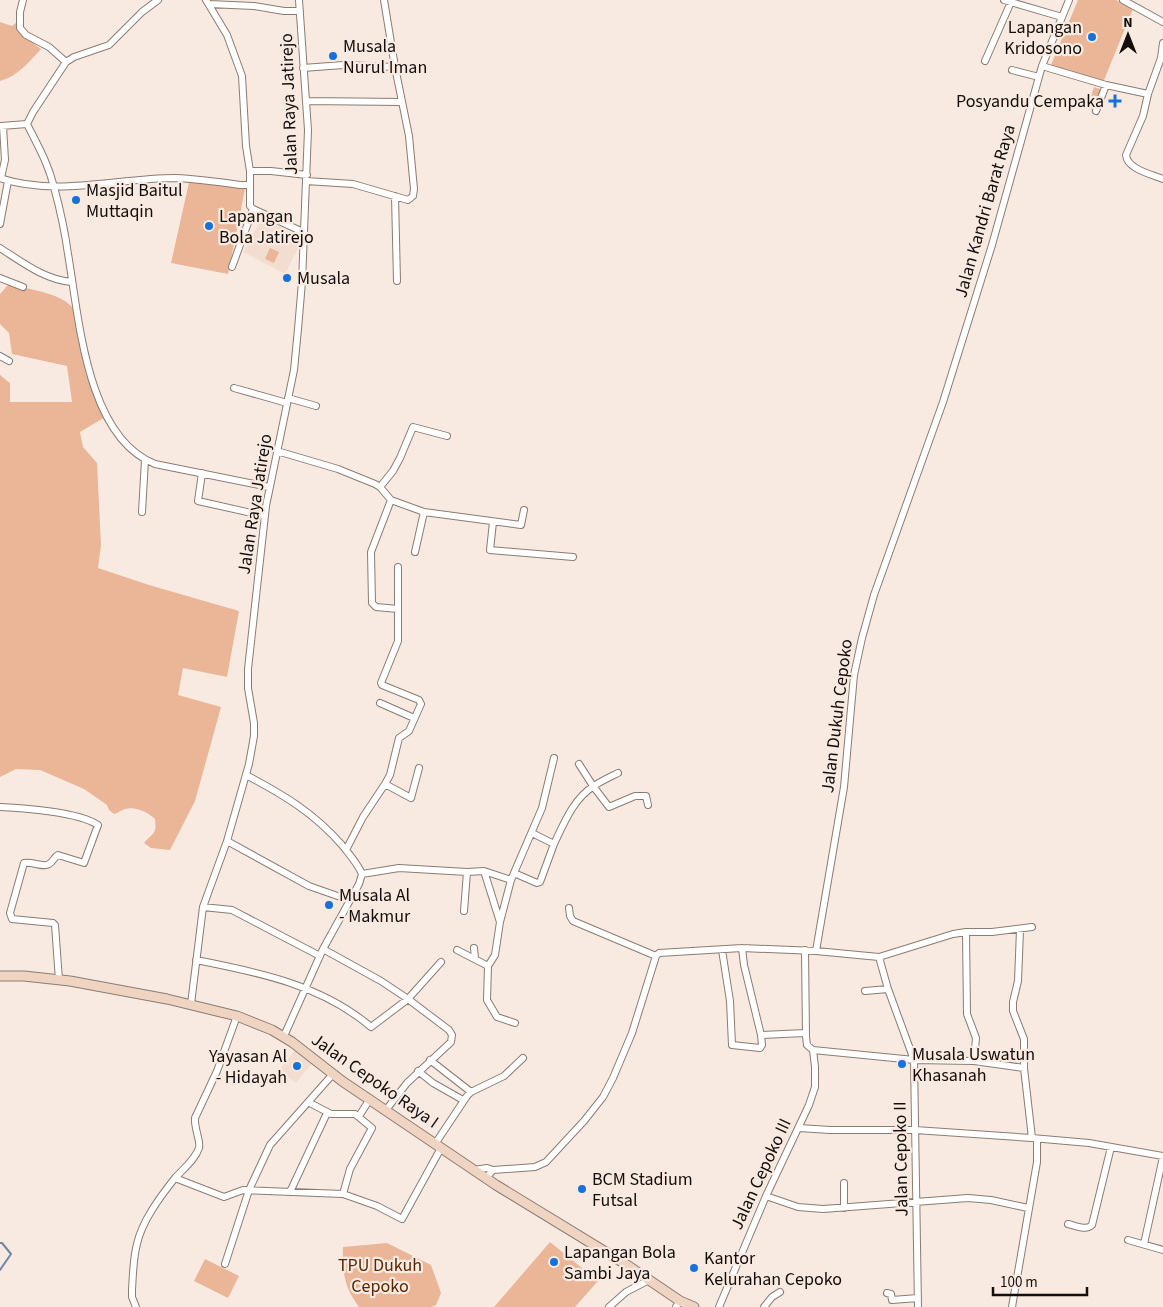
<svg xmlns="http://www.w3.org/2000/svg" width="1163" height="1307" viewBox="0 0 1163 1307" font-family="'Source Sans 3',sans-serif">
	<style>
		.built { fill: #f2ddd0 }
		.green { fill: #eab697 }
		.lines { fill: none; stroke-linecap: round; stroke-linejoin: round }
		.stream { stroke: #6f86a7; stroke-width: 2 }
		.street-casing { stroke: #8a7c74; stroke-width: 8 }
		.secondary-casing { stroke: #8a7c74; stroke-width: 11 }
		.street { stroke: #fff; stroke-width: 6 }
		.secondary { stroke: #efd4c2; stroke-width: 9 }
		.poi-dot { fill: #1671da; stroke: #f9eae1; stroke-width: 2 }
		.labels { text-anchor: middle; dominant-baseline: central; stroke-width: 4.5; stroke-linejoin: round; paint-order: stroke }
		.poi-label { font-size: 18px; fill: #130e0b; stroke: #f9eae1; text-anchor: start }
		.street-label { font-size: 18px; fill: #130e0b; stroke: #f9eae1 }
		.park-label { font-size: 18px; fill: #592700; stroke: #f9eae1 }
	</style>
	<rect width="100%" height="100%" fill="#f9eae1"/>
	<path class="built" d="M263 216 302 240 285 274 243 252Z
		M297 1048 314 1061 296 1083 279 1070Z"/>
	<path class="green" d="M1078 0H1116L1133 9 1102 85 1051 65Z
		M0 22 12 26 17 22 26 38 41 49C29 62 18 76 0 81Z
		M1094 87 1105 91 1098 112 1087 108Z
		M190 178 245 189 228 274 171 263Z
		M270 248 279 252 274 263 265 259Z
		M8 285C25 288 71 294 76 314 81 330 80 347 85 363 91 381 100 398 107 416L80 432 83 447 97 463 101 545 98 568 149 585 239 611 227 677 183 668 178 695 221 707 195 801 170 850 151 848 144 843C153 832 157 835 155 819 148 812 135 806 125 809 121 810 118 813 114 814L109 810 107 805 84 789 40 770 16 769 0 777V375L10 383V402H72L67 366 12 354 9 333 0 324V294Z
		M550 1242 598 1281 575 1307H494Z
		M387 1243 431 1265 441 1293 436 1305 431 1307H359C344 1287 342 1271 343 1247Z
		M205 1259 239 1276 228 1298 194 1281Z"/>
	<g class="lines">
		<path class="stream" d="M0 1243H2L11 1254 0 1270"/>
		<g class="street-casing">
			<path id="street" d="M23 0 20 12V28L26 35 49 47 66 62
				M206 0 227 35 242 76 246 146 250 171V206L253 209 303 232
				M1004 0 1062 17
				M1123 0 1163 22
				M209 4 254 6 284 11H300
				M1163 43 1161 58 1163 59
				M985 61 1011 2
				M1042 66 1106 85 1096 111
				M303 68 343 65 395 67
				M1012 70 1039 77
				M1106 85 1148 94 1143 116 1126 155C1127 169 1151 174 1163 179
				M1148 94 1161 58
				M306 101 402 102
				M27 124C38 146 48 163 54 187 60 209 65 232 68 254 79 317 86 437 155 464L269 487
				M27 124 33 112 66 62 74 57 109 45 142 12 158 0
				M1 126 27 124
				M250 171H271L307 175
				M0 178C57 197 117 178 175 178 197 179 219 182 240 185H250
				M1 178 5 160 3 126
				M306 181 353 184 408 200 413 196 414 189 409 136 395 67 384 0
				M395 196 397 281
				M0 224 8 181
				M0 248C22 262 45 280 72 282
				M232 267 253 209
				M0 278 23 287
				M0 356 9 361
				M234 388 287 403
				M288 398 316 406
				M277 451 338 469 375 484 380 487 391 500 424 512 521 525 524 510
				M202 473 198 501 265 516
				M380 487 393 471 400 458 413 427 447 436
				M391 500 371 552 372 603 376 607 398 609V567
				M142 512 145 460
				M493 522 490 550 573 557
				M415 552 424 512
				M380 703 414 718
				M579 764 593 786 609 807 635 796H646L648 805
				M246 775C284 795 314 813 342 845 349 854 358 864 362 874L359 884 323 949 284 1036
				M385 784 390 775 399 738 409 731 421 704 419 700 382 685 381 683 398 641V609
				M0 807C23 808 79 812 98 825L84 863 58 855C54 857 53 862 49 864 43 868 32 861 24 863L10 913 12 919 53 923 55 925 59 980
				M532 833 554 844C564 823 574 798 594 786 601 781 610 777 618 773
				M227 841 309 886 349 900
				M346 850 363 817 385 784 411 798 419 768
				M484 871 511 880
				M467 872 484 871 500 922 511 880 542 808 554 758
				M514 873 537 883 540 882 554 844
				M362 874 399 868 467 872 464 911
				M203 907 232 910 320 956
				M569 908 570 916 573 921 656 956
				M500 922 495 955 488 966 487 1000 497 1017 515 1023
				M1020 930 1018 981 1013 1002V1011L1024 1039V1068L1032 1138
				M966 932 967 1014 976 1038 974 1061
				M474 948 475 958
				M323 949 381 981 408 999 449 1030 452 1035 451 1042 407 1083 386 1110
				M457 950 488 966
				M722 950 730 1001 732 1045 760 1048 762 1045 761 1035 744 965 742 948
				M805 950 806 1037 807 1045 813 1050
				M816 951 844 787 854 675 862 638 874 595 943 402 992 245 1042 66 1069 0
				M879 957 888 989 914 1060 918 1307
				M196 960C258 972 322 985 371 1027L408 999 441 962
				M865 991 888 989
				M191 1004 203 907 227 841 249 764 254 736V723L248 688V669L266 506 294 370 298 329 302 282 308 130 299 0
				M761 1035 805 1033
				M813 1050 914 1060 974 1061 1024 1068
				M430 1060 471 1092
				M418 1071 433 1083 463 1100
				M308 1102 331 1114H355L372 1128 350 1169 343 1194
				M359 1116 370 1099
				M799 1128 830 1130H915L1032 1138 1089 1143 1163 1156
				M435 1144 467 1096 471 1092 504 1076 523 1058
				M474 1170 487 1168 493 1170
				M175 1178 224 1197 243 1190 343 1194 377 1206 402 1219 441 1148
				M486 1178 493 1170 535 1167 546 1162 584 1121 603 1097 613 1078 632 1033 656 956 659 953 742 948 816 951 879 957 953 934 966 932H992L1032 927
				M844 1183V1208
				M290 1192 327 1113
				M766 1196 798 1207 823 1209 968 1198 991 1200 1028 1208
				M1068 1224C1076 1226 1086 1231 1092 1225L1111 1147
				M1128 1240 1163 1250
				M1144 1244 1163 1157
				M225 1264 249 1190 270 1145 333 1074
				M887 1293 891 1294 892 1300 918 1298
				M136 1307 132 1297V1290C133 1275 133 1259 137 1244 142 1221 160 1197 175 1178 183 1169 195 1160 199 1148 201 1142 194 1128 195 1118L217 1071 237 1016
				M609 1307 626 1292 649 1280
				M676 1307 680 1301
				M719 1307 766 1196 809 1105 815 1087V1067L813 1050
				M764 1307 772 1297 780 1292
				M1012 1307 1037 1162V1139"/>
		</g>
		<g class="secondary-casing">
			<path id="secondary" d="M0 976H24L70 981 167 999 237 1016 272 1030 292 1042 342 1081 496 1185 627 1265 680 1301 694 1307"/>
		</g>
		<use href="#street" class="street"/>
		<use href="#secondary" class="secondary"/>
	</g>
	<g class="poi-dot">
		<circle cx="1092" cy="37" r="5"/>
		<circle cx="333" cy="56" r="5"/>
		<path d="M1112.5 93.5h5v5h5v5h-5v5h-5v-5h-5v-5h5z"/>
		<circle cx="76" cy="200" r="5"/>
		<circle cx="209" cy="226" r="5"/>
		<circle cx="287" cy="278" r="5"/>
		<circle cx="329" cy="905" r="5"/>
		<circle cx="902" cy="1064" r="5"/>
		<circle cx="297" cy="1066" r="5"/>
		<circle cx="582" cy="1189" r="5"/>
		<circle cx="554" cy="1262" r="5"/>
		<circle cx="694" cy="1268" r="5"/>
	</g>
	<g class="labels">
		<g class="poi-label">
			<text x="1082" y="27" text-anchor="end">Lapangan<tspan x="1082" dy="21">Kridosono</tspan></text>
			<text x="343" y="46">Musala<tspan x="343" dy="21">Nurul Iman</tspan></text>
			<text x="1104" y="101" text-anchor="end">Posyandu Cempaka</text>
			<text x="86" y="190">Masjid Baitul<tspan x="86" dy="21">Muttaqin</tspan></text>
			<text x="219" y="216">Lapangan<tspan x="219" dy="21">Bola Jatirejo</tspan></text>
			<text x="297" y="278">Musala</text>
			<text x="339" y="895">Musala Al<tspan x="339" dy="21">- Makmur</tspan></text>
			<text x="912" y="1054">Musala Uswatun<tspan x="912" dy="21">Khasanah</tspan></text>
			<text x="287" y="1056" text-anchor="end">Yayasan Al<tspan x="287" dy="21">- Hidayah</tspan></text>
			<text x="592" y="1179">BCM Stadium<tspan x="592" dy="21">Futsal</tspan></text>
			<text x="564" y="1252">Lapangan Bola<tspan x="564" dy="21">Sambi Jaya</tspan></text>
			<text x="704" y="1258">Kantor<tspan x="704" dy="21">Kelurahan Cepoko</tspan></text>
		</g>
		<g class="street-label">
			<text transform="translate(289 104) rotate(-92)">Jalan Raya Jatirejo</text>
			<text transform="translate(985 211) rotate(-74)">Jalan Kandri Barat Raya</text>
			<text transform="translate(255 504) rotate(-81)">Jalan Raya Jatirejo</text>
			<text transform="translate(837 716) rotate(-83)">Jalan Dukuh Cepoko</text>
			<text transform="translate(375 1081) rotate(35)">Jalan Cepoko Raya I</text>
			<text transform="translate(901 1159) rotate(-91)">Jalan Cepoko II</text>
			<text transform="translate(761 1174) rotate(-65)">Jalan Cepoko III</text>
		</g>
		<g class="park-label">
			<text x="380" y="1265">TPU Dukuh<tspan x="380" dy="21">Cepoko</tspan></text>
		</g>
	</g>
	<g transform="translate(1128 35)" stroke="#f9eae1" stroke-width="4" paint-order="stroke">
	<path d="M0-4L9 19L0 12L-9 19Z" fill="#130e0b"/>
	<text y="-8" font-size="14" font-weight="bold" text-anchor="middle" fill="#130e0b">N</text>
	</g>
	<path d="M993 1287v8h94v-8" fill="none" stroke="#130e0b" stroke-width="2.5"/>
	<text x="1000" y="1287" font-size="15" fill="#130e0b" stroke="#f9eae1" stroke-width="4" paint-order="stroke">100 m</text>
</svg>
